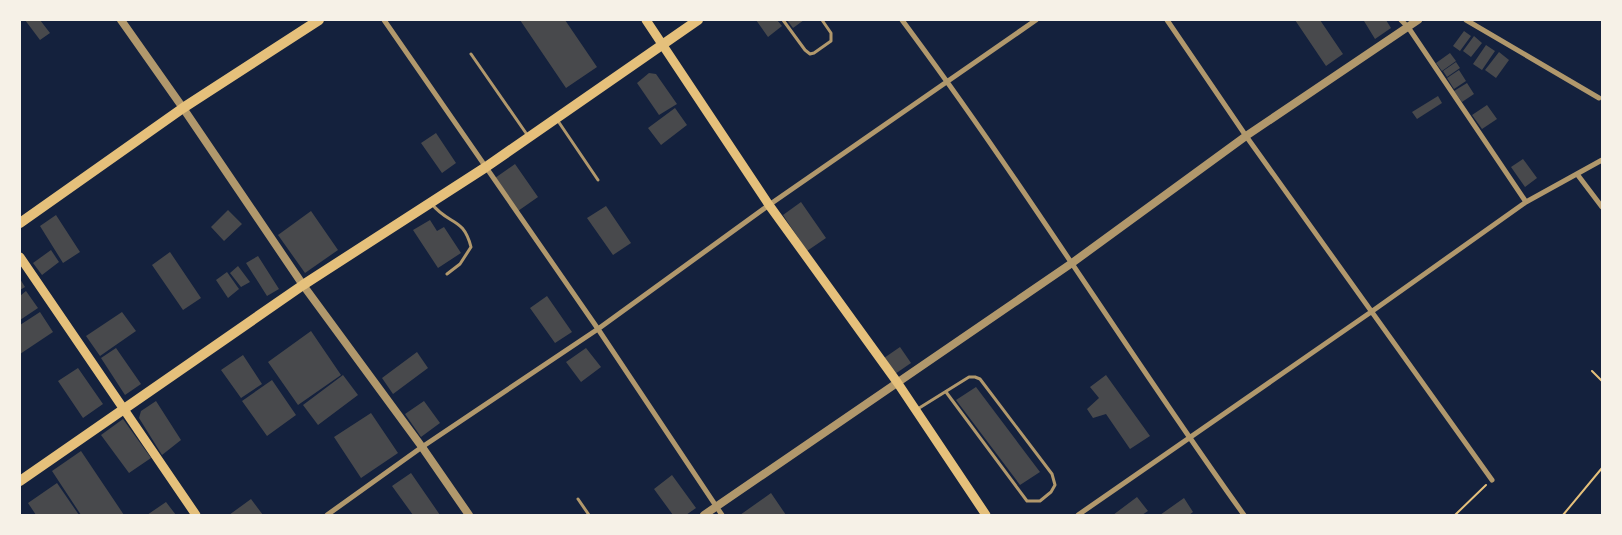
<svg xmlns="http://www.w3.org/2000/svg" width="1622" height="535" viewBox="0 0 1622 535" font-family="Jost,sans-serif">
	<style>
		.building { fill: #48494c }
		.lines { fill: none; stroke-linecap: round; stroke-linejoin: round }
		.path { stroke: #e5c07b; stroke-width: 2 }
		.service { stroke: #b1986c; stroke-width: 3 }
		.minor { stroke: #b1986c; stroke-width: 5 }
		.tertiary { stroke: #b1986c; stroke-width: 8 }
		.secondary { stroke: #e5c07b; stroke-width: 9 }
		.primary { stroke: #e5c07b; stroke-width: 10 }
	</style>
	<rect width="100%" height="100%" fill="#14213d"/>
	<path class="building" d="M25 20H40L50 33 40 40Z
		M520 20H565L597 67 566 88Z
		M756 20H777L782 26 768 37Z
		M787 20H804L793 28Z
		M1295 20H1320L1343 54 1326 66Z
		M1366 20H1386L1391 28 1375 39 1364 21Z
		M1464 31 1471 36 1460 51 1453 46Z
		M1474 36 1482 43 1471 57 1463 51Z
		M1486 45 1495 51 1482 70 1473 64Z
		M1499 52 1509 60 1496 78 1485 70Z
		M1450 53 1456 61 1442 71 1436 63Z
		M1456 62 1460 68 1447 77 1443 71Z
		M1459 70 1466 81 1454 89 1447 78Z
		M649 73 656 74 677 104 659 115 637 83Z
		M1467 83 1474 94 1462 102 1454 91Z
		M1438 96 1442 103 1417 119 1412 112Z
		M1487 105 1497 119 1482 129 1472 115Z
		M675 108 687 125 661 145 648 128Z
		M436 133 456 163 442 173 421 143Z
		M1523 159 1537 178 1525 187 1511 167Z
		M515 164 538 197 518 211 495 178Z
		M801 202 826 238 807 251 783 215Z
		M606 206 631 243 613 255 587 218Z
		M228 210 242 224 224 241 211 227Z
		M311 211 338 250 305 273 278 235Z
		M56 215 80 252 63 263 40 226Z
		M430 220 437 231 444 227 461 253 438 268 413 230Z
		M51 250 59 262 42 275 33 263Z
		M170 252 201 298 183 310 152 265Z
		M258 256 279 289 267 296 246 263Z
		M238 266 250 282 241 287 230 273Z
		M227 272 239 289 228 298 216 280Z
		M20 279 25 287 20 290Z
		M26 291 38 308 20 320V296Z
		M547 296 572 332 555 343 530 308Z
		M40 312 53 332 20 354V325Z
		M122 312 136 331 100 356 86 336Z
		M311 331 341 375 298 405 268 362Z
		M900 347 911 363 895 374 884 358Z
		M116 348 141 384 125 395 101 358Z
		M586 348 601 367 581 382 566 362Z
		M417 352 428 368 393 394 382 378Z
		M243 355 262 384 241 398 221 370Z
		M78 368 103 404 83 418 58 381Z
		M343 375 358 395 318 425 303 405Z
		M1106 375 1150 436 1130 449 1106 414 1093 418 1087 409 1099 398 1090 387Z
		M272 380 296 415 267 436 242 401Z
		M976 387 1040 472 1020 485 956 400Z
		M156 401 181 440 162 455 139 418 141 411Z
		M424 401 440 423 421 437 405 414Z
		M371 413 398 453 361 478 334 437Z
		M123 419 151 458 129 473 101 435Z
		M81 451 124 515H81L52 471Z
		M411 473 440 515H413L392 486Z
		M672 475 696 508 686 515H673L654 489Z
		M57 483 79 515H36L28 503Z
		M771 493 786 515H740Z
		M1137 497 1148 511 1142 515H1113Z
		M1184 498 1193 512 1189 515H1160Z
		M251 499 263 515H229Z
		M166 502 176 515H147Z"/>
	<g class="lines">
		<path class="path" d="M1592 371 1602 381
			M1455 515 1486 485
			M1563 515 1602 468"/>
		<path class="service" d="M783 20 805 50 810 54 814 53 831 41V33L822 20
			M471 54 528 136
			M558 121 598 180
			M431 203C449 226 463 216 471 247L460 264 447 274
			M916 410 969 377H975L980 379 1052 474 1055 485 1051 492 1040 501H1027L946 392
			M578 499 589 515"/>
		<path class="minor" d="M384 20 598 329 722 515
			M902 20C1022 181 1127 352 1244 515
			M1167 20 1246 136 1492 480
			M1401 20 1408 27 1526 202
			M1466 20 1599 98
			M1577 174 1602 207
			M327 515 422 447 598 329 769 205 1036 20
			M1078 515 1371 312 1526 202 1602 160"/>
		<path class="tertiary" d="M121 20 183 108 303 285 422 447 469 515
			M704 515 1072 263 1246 136 1418 20"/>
		<path class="secondary" d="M646 20 769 205 897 382 986 515
			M20 257 196 515"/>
		<path class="primary" d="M20 223 183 108 319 20
			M20 481 303 285 486 167 698 20"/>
	</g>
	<rect width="1622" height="535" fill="none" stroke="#f6f1e7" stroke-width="42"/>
</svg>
